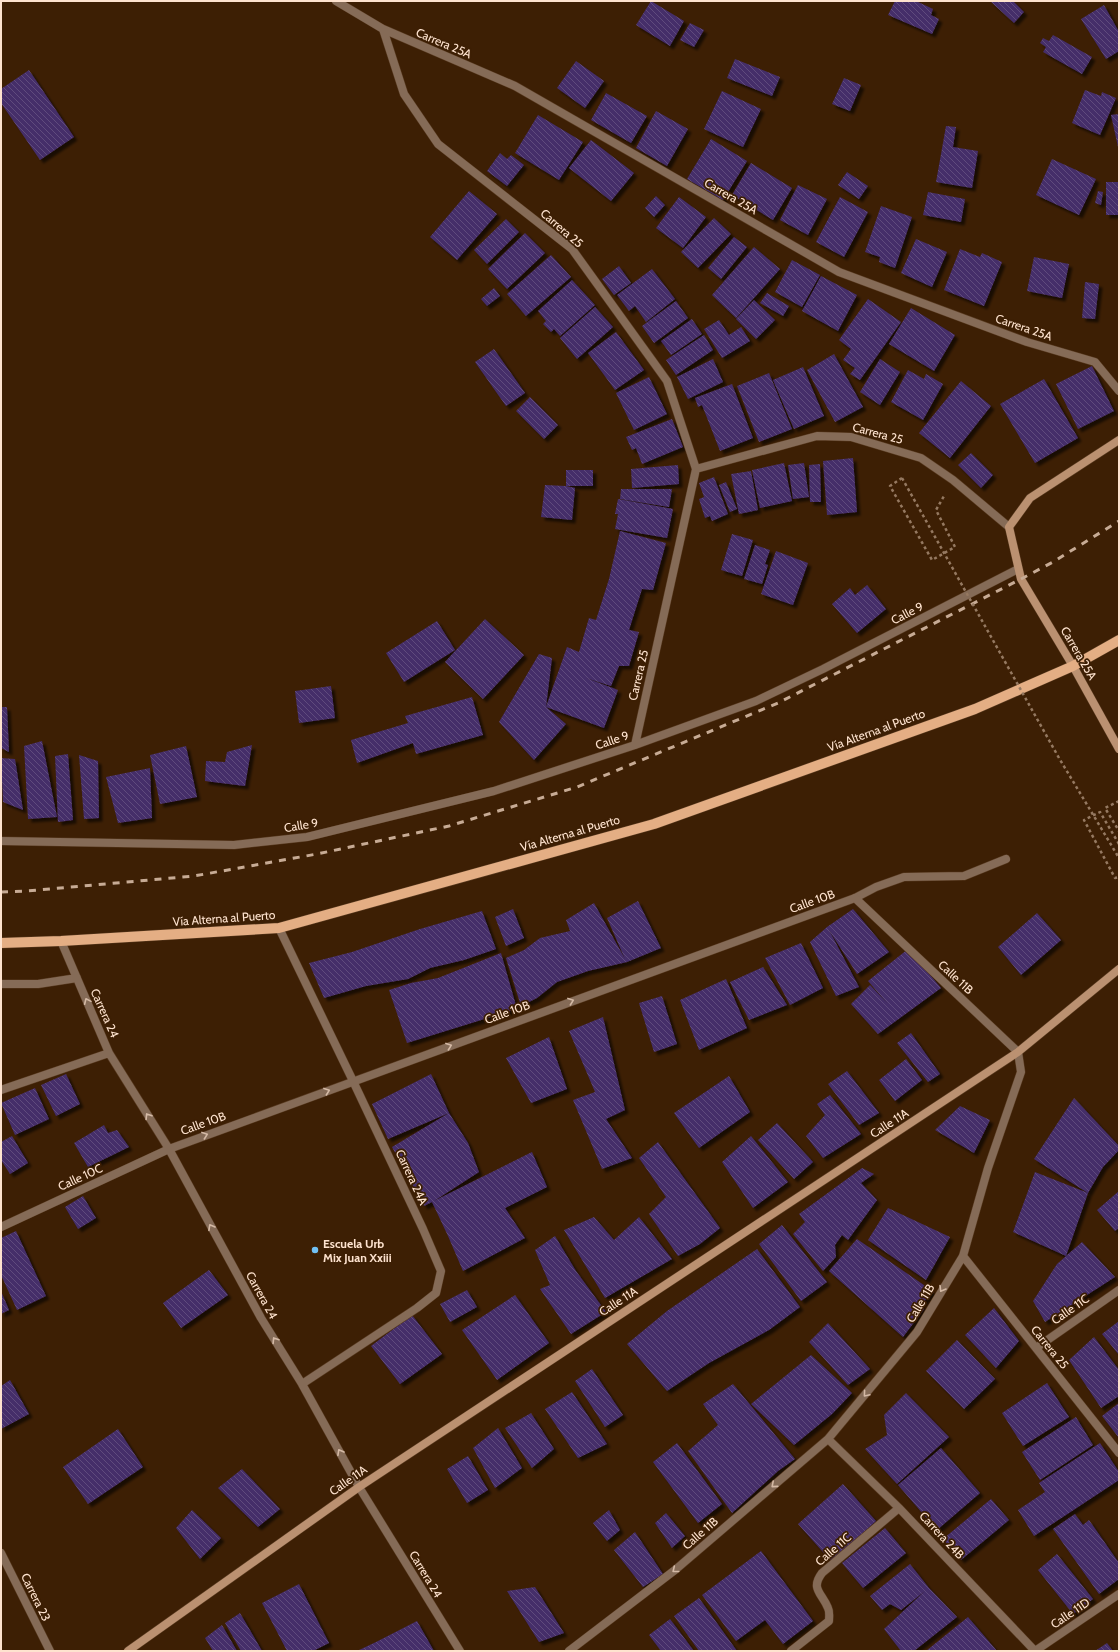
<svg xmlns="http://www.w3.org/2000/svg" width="1120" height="1652" viewBox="0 0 1120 1652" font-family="Cabin,sans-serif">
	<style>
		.building { fill: url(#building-back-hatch); filter: url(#shadow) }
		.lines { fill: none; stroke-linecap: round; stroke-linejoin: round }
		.lane-casing { stroke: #583a20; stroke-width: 9 }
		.street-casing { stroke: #583a20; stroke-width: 9 }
		.secondary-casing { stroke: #583a20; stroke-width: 9 }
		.primary-casing { stroke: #583a20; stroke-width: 11 }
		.path { stroke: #957961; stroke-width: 2.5; stroke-dasharray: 3 3; stroke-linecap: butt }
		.lane { stroke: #856b57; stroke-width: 8 }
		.street { stroke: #856b57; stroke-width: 8 }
		.secondary { stroke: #bb9171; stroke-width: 8 }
		.primary { stroke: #e4ae84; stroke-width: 10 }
		.rail { stroke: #c7ab95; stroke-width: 3; stroke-dasharray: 7 7; stroke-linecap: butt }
		.path-bridge { stroke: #957961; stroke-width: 2.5; stroke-dasharray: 3 3; stroke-linecap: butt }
		.oneway { stroke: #d4b9a5 }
		.poi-dot { fill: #72c1f5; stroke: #3d1f04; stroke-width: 1.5 }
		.labels { text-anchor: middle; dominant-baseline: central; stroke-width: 3.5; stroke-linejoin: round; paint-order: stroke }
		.street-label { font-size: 12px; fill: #fee3cf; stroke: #3d1f04 }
		.poi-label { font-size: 12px; font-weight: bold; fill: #fee3cf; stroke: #3d1f04; text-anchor: start }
	</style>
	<defs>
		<pattern id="building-back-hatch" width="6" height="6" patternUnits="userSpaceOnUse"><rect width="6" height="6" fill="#452e69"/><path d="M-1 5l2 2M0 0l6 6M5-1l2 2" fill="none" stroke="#614c7d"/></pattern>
		<filter id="shadow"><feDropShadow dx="3.5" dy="3.5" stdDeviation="1" flood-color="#0009"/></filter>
	</defs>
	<rect width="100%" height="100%" fill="#3d1f04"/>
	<path class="building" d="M651 1 684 21 670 46 636 25Z
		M895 1H916L933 9 931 15 939 19 932 34 888 15Z
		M990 1H1013L1024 12 1014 23Z
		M1104 5 1119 32V51L1106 59 1081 19Z
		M690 23 704 30 694 47 680 40Z
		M1053 35 1092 57 1082 74 1043 52 1046 47 1040 43 1043 38 1049 41Z
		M735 59 780 77 772 96 727 78Z
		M576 61 604 81 585 108 557 88Z
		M29 70 74 137 40 160 1 103V89Z
		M844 78 861 85 850 111 832 104Z
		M1085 90 1101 96 1102 92 1116 98 1100 135 1072 123Z
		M722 91 761 109 743 147 704 129Z
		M606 93 647 116 631 143 591 120Z
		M656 111 688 129 667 166 636 148Z
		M1119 114V147H1118L1111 115Z
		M538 115 583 142 559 180 515 153Z
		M946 126 956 127 953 147 978 151 972 188 936 182Z
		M711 139 747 161 723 200 687 179Z
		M591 140 634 173 611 201 569 168Z
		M500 153 507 159 511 155 524 165 507 186 487 171Z
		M1052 159 1096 179 1079 215 1036 195Z
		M751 163 792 188 773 220 732 195Z
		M847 172 868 186 859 199 838 185Z
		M1106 182H1119V215H1106Z
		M798 185 827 199 808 235 780 220Z
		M469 191 497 214 457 260 430 237Z
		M1098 191 1103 192 1101 205 1095 203Z
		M928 192 965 199 961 222 923 215Z
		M656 196 665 205 654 217 645 208Z
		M679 197 706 217 683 248 656 228Z
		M840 197 868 212 844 257 816 242Z
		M881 206 912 217 895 268 879 262 880 257 865 252Z
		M714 218 731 234 698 268 681 252Z
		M506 219 519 232 487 264 474 250Z
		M525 233 545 253 507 289 488 269Z
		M734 237 747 247 721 279 708 268Z
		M916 239 947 252 932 287 901 273Z
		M754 247 780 269 736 318 712 295Z
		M960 249 980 257 982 253 1002 262 984 306 944 290Z
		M551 255 571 277 526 316 507 294Z
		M1034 257 1069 264 1062 298 1027 291Z
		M792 260 820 275 802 307 775 292Z
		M619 266 631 283 614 295 602 279Z
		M652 269 675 299 646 322 635 306 629 311 617 295Z
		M821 276 857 295 838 331 802 311Z
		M572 280 595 305 560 336 554 329 551 332 543 324 546 321 538 311Z
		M1085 282 1099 284 1095 319 1082 318Z
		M494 288 500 296 487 306 481 299Z
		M767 293 789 306 783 316 760 303Z
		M868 299 901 322 860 380 850 374 855 368 843 360 851 349 839 340Z
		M754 300 775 320 756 339 736 319Z
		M676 301 688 318 654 343 642 326Z
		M595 307 613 327 577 359 560 338Z
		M911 308 955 335 934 371 889 344Z
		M692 319 702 334 671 355 661 341Z
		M719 320 729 335 741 327 750 341 722 358 704 329Z
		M616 332 644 370 615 390 588 353Z
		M704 335 713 350 676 375 666 360Z
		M494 349 525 393 506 406 475 362Z
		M834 354 863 407 835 422 807 370Z
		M713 359 723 382 688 399 677 377Z
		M880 359 900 372 880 405 860 392Z
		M1092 366 1114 411 1078 429 1056 384Z
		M803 367 824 416 794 429 773 380Z
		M908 370 924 379 926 374 943 384 923 420 891 402Z
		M769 373 792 429 759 442 737 386Z
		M649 377 667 414 634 430 616 393Z
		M1044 379 1078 438 1035 463 1000 404Z
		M961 381 991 406 950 458 919 433Z
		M732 384 753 438 720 451 702 405 698 407 695 398Z
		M530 397 558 425 544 439 516 411Z
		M672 419 683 447 642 464 636 448 632 450 626 437Z
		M971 453 993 475 981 488 958 465Z
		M853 458 857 512 827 515 823 461Z
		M784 463 792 501 760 508 752 470Z
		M804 463 809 497 793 499 788 465Z
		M820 464 821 502H810L809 465Z
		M678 465 679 484 632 488 631 469Z
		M566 470H593V486H566L575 488 572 520 541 517 545 485 566 486Z
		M751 471 758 510 739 514 731 474Z
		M714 477 728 514 712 521 710 516 705 518 699 499 704 497 699 483Z
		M726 482 737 509 730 512 719 485Z
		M621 489H672L669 507 620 499Z
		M618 499 673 509 667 538 615 529 618 514H615Z
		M620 531 666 543 653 590 642 589 629 630 639 632 629 666H619L611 686 586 678 618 690 604 728 546 707 566 724 534 760 499 722 539 654 552 658 546 707 567 647 579 652 589 618 596 620 609 579Z
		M732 534 753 540 742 576 721 570Z
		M755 545 770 550 765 564 768 565 762 584 744 579Z
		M776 551 808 563 793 605 761 594Z
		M867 585 886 609 857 633 832 604 850 588 855 595Z
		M485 619 524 655 483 699 445 662Z
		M437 621 455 650 404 682 386 653Z
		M331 686 335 718 299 723 295 691Z
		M472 697 483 735 416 754 413 743 357 763 351 740 408 723 405 716Z
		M1 707H7L9 752 1 748Z
		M42 741 57 817 28 819 24 746Z
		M252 745 245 786 205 781 206 761 225 762 227 752Z
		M186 746 197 797 160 804 150 755Z
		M68 754 73 820 58 822 55 756Z
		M79 755 98 761 99 818 84 819Z
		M1 758 15 759 23 810 3 802Z
		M150 768 152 818 118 823 106 777Z
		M638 901 661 948 627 962 588 971 557 982 537 998 521 1006 506 958 524 950 540 938 570 931 566 920 594 903 625 959 607 918Z
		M513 909 524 938 506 946 495 917Z
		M853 909 889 952 857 974 829 930 859 987 836 996 810 942 827 927Z
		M482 911 496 949 464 960 430 968 408 979 366 986 324 998 309 963 352 952 420 929Z
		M1037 913 1061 940 1021 975 998 947Z
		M801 943 823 988 790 1005 765 958Z
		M908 949 941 988 878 1034 851 1004 870 985 888 1004 868 981Z
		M501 953 517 1009 407 1043 389 990 411 983 438 978Z
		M763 967 787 1005 749 1020 730 982Z
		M726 979 747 1028 699 1050 680 1000Z
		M662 996 677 1044 654 1052 639 1003Z
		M603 1017 625 1110 606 1119 632 1158 602 1169 573 1100 595 1092 569 1031Z
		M911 1033 940 1074 928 1082 897 1043Z
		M549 1037 567 1089 531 1103 506 1058Z
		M906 1059 922 1080 895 1101 879 1080Z
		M847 1071 879 1113 859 1125 828 1084Z
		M66 1074 80 1104 56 1116 41 1085Z
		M431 1074 449 1113 468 1143 479 1172 434 1201 532 1152 547 1187 505 1208 525 1238 463 1271 448 1236 432 1202 424 1206 392 1147 449 1113 388 1139 372 1104Z
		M729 1076 750 1112 699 1148 674 1113Z
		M35 1088 49 1119 15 1135 1 1103Z
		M830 1095 861 1134 823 1158 806 1136 825 1115 817 1104Z
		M1074 1098 1119 1146V1150L1103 1167 1088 1193 1066 1256 1013 1232 1035 1172 1088 1193 1034 1159Z
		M960 1106 990 1120 974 1153 935 1130Z
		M777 1123 813 1162 794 1179 758 1140Z
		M104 1125 108 1133 117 1130 129 1147 88 1167 74 1143Z
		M12 1136 28 1163 10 1174 1 1160V1142Z
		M751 1136 788 1182 753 1208 722 1162Z
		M658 1142 720 1228 700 1244 678 1256 649 1214 666 1197 639 1158Z
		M862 1168 874 1174 861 1183 877 1200 848 1240 842 1235 835 1245 836 1257 823 1271 793 1234 805 1222 799 1214Z
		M1119 1191V1228L1115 1231 1097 1210Z
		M83 1196 96 1218 78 1229 65 1207Z
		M888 1208 950 1237 926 1280 868 1240Z
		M594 1217 614 1240 639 1217 672 1259 605 1298 564 1230Z
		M782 1225 827 1282 801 1301 759 1244Z
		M16 1231 46 1296 17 1310 1 1275V1238Z
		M555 1236 576 1271 606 1312 571 1334 540 1289 550 1285 535 1250Z
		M857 1239 934 1292 921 1304 924 1309 903 1337 829 1271Z
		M1082 1242 1115 1277 1045 1322 1033 1301 1057 1264Z
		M757 1249 800 1307 769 1330 709 1363 667 1391 627 1344 667 1311Z
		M209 1270 228 1295 181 1328 163 1303Z
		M467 1290 477 1307 450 1322 440 1304Z
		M1 1291 9 1310 1 1314Z
		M515 1295 549 1343 497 1380 462 1330Z
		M994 1308 1019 1341 996 1368 965 1335Z
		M412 1315 442 1354 400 1384 371 1346Z
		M1119 1321V1355L1102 1334Z
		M828 1323 870 1369 848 1385 809 1342Z
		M1094 1337 1119 1370V1396L1101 1408 1069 1360Z
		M957 1340 995 1379 964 1409 926 1371Z
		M811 1355 852 1393 832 1414 794 1445 751 1404Z
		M592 1369 623 1415 605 1427 575 1381Z
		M10 1380 29 1414 1 1429V1386Z
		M1047 1383 1069 1417 1023 1446 1002 1413Z
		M733 1384 795 1459 778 1471 732 1513 688 1451 718 1425 703 1404Z
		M572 1392 607 1444 578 1458 545 1409Z
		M906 1393 949 1437 897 1484 865 1449 887 1435 884 1415Z
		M1119 1403V1438L1102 1416Z
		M531 1413 554 1449 532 1468 505 1428Z
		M1076 1417 1093 1445 1040 1480 1022 1452Z
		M498 1428 522 1468 495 1488 473 1448Z
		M118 1429 143 1467 88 1504 63 1467Z
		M677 1443 722 1504 698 1523 653 1462Z
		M1100 1443 1119 1472V1480L1034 1536 1018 1510 1045 1492 1039 1483Z
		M941 1448 980 1493 937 1530 898 1485Z
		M468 1456 488 1490 467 1503 447 1469Z
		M242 1469 280 1509 258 1527 218 1488Z
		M843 1484 876 1521 832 1562 798 1524Z
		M991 1499 1009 1520 961 1560 943 1539Z
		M192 1510 221 1538 200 1559 176 1528Z
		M609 1510 620 1530 607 1541 593 1523Z
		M666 1513 685 1536 672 1548 655 1523Z
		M1075 1514 1083 1525 1089 1520 1119 1563V1579L1099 1594 1053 1529Z
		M885 1528 906 1553 863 1588 842 1563Z
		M635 1532 663 1574 643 1587 614 1550Z
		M761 1551 813 1621 783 1644 765 1620 736 1641 702 1595Z
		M1057 1554 1093 1599 1073 1614 1038 1570Z
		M910 1564 929 1588 957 1617 914 1651H901L884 1629 925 1591 901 1610 890 1604 882 1610 870 1596Z
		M299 1584 329 1643 313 1651H287L262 1603Z
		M535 1587 564 1633 539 1642 507 1591Z
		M699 1598 737 1651H699L674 1616Z
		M240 1613 262 1651H241L225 1623Z
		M968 1617 997 1651H926Z
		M670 1619 694 1651H661L649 1635Z
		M417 1621 434 1651H357L376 1642Z
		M222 1625 237 1651H213L205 1638Z
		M1107 1643 1113 1651H1095Z"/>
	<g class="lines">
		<g class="lane-casing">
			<path id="lane" d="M855 898 876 887 904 877 964 876 1006 859"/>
		</g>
		<g class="street-casing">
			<path id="street" d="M336 1 383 29 515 86 839 272 1027 342 1095 362 1119 391
				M383 29 404 94 438 144 572 249 667 381 696 469 635 745
				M696 469 817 436 851 437 921 458 953 480 1009 527
				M1 841 234 845 307 837 494 791 635 745 756 701 823 669 1018 569
				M279 928 353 1081 423 1229 441 1271 436 1293 417 1308 302 1384
				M61 941 109 1053 169 1149 261 1318 302 1384 359 1487 460 1651
				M1 984H38L77 978
				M1 1090 109 1053
				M1 1227 169 1149 855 898 1018 1052 1021 1072 988 1168 963 1256 917 1332 828 1439 675 1570 569 1651
				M963 1256 1119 1453
				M1036 1348 1119 1290
				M828 1439 899 1508 1035 1651
				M1 1553 50 1651
				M791 1651 829 1621C829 1617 830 1612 828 1608 822 1593 810 1589 822 1573L899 1508
				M1035 1651 1119 1594"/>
		</g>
		<g class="secondary-casing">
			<path id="secondary" d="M1119 440 1030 498 1009 527 1021 579 1073 666 1119 749
				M128 1651 359 1487 1018 1052 1119 969"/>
		</g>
		<g class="primary-casing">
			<path id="primary" d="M1 943 61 941 279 928 654 824 975 709 1073 666 1119 640"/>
		</g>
		<path class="path" d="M902 478 890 486 932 560 955 547 936 510 944 496
			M1119 801 1105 808 1119 831
			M1119 844 1100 812 1084 820 1115 878 1119 877"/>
		<use href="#lane" class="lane"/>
		<use href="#street" class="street"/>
		<use href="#secondary" class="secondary"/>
		<use href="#primary" class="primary"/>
		<path class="rail" d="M1 892 27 891 194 876 317 854 449 826 577 787 778 703 1021 579 1053 562 1119 521"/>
		<path class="path-bridge" d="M902 478 1059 758 1119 858"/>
	</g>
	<defs><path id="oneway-chevron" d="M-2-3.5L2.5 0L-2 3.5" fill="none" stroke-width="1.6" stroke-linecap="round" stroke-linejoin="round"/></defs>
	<g class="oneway">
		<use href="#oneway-chevron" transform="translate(87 1001) rotate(-114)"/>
		<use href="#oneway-chevron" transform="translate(571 1001) rotate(-20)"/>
		<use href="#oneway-chevron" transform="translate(449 1046) rotate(-20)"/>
		<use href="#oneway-chevron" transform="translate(327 1091) rotate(-20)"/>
		<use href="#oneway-chevron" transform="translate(148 1116) rotate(-122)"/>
		<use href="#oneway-chevron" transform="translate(205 1135) rotate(-20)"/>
		<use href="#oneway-chevron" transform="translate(211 1227) rotate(-119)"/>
		<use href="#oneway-chevron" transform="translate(942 1289) rotate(121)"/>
		<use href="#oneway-chevron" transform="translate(275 1340) rotate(-122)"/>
		<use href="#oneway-chevron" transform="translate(866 1394) rotate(130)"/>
		<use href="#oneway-chevron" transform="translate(340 1452) rotate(-119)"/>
		<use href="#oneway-chevron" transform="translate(774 1485) rotate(139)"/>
		<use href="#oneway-chevron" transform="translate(675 1570) rotate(141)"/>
	</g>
	<circle class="poi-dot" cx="315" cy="1250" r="4"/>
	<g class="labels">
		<g class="street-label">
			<text transform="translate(444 43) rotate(23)">Carrera 25A</text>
			<text transform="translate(731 196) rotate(30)">Carrera 25A</text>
			<text transform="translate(562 228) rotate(41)">Carrera 25</text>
			<text transform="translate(1024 327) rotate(19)">Carrera 25A</text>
			<text transform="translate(878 433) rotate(15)">Carrera 25</text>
			<text transform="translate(907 613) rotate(-27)">Calle 9</text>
			<text transform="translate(1079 653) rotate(60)">Carrera 25A</text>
			<text transform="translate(638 675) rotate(-77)">Carrera 25</text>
			<text transform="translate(876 730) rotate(-20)">Vía Alterna al Puerto</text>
			<text transform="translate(612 740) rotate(-18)">Calle 9</text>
			<text transform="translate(301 825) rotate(-9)">Calle 9</text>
			<text transform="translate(570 833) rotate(-16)">Vía Alterna al Puerto</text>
			<text transform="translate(812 901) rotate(-20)">Calle 10B</text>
			<text transform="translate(224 918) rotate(-4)">Vía Alterna al Puerto</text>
			<text transform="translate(956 977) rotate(43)">Calle 11B</text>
			<text transform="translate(507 1012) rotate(-20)">Calle 10B</text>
			<text transform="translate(105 1013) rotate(66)">Carrera 24</text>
			<text transform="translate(203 1123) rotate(-20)">Calle 10B</text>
			<text transform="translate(889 1123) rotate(-33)">Calle 11A</text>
			<text transform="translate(80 1177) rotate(-25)">Calle 10C</text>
			<text transform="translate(412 1177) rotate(65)">Carrera 24A</text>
			<text transform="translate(262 1295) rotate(61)">Carrera 24</text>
			<text transform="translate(618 1301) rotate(-33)">Calle 11A</text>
			<text transform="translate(920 1303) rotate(-59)">Calle 11B</text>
			<text transform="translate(1070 1309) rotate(-35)">Calle 11C</text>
			<text transform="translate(1050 1347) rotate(51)">Carrera 25</text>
			<text transform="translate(348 1480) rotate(-35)">Calle 11A</text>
			<text transform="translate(700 1533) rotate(-41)">Calle 11B</text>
			<text transform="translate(942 1535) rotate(47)">Carrera 24B</text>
			<text transform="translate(833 1549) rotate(-41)">Calle 11C</text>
			<text transform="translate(426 1574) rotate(59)">Carrera 24</text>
			<text transform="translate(36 1597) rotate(64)">Carrera 23</text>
			<text transform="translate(1070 1613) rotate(-34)">Calle 11D</text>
		</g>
		<g class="poi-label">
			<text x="323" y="1243">Escuela Urb<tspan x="323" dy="14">Mix Juan Xxiii</tspan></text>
		</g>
	</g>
	<rect width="1120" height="1652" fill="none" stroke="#fee3cf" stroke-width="4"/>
</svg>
